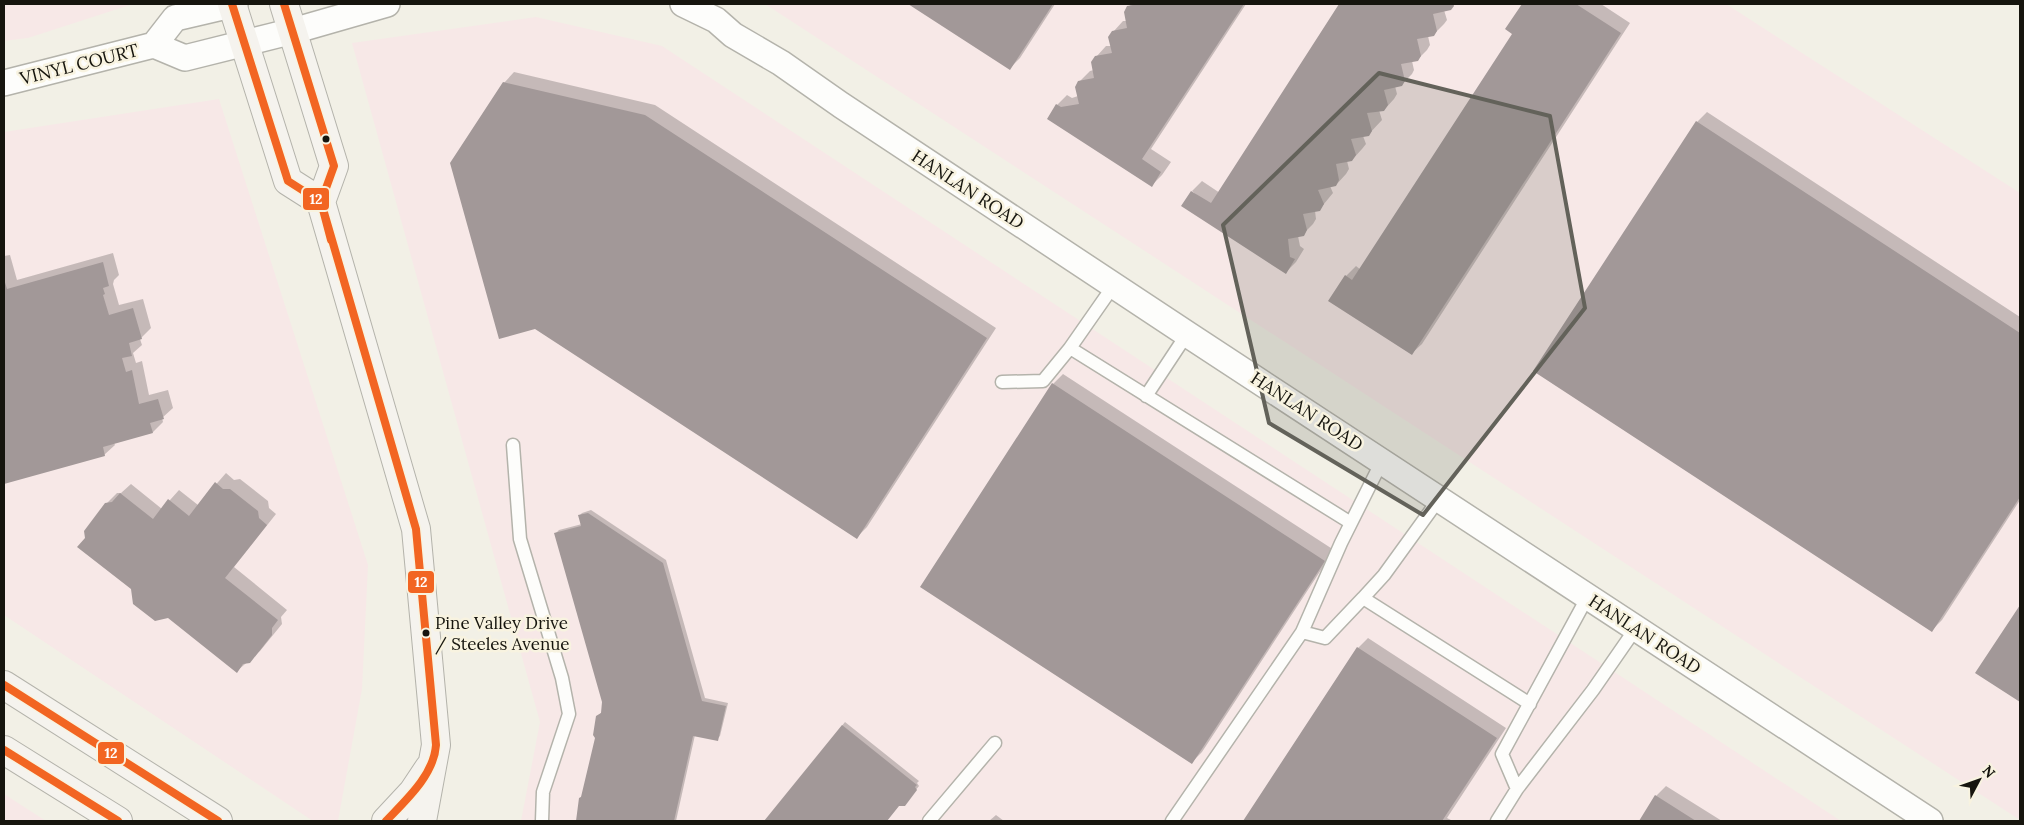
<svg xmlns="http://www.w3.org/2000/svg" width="2024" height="825" viewBox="0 0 2024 825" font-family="Lora,serif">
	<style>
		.industrial { fill: #f7e8e7 }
		.shadow { fill: #0003 }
		.building { fill: #a29898 }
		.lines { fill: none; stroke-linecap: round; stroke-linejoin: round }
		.lane-casing { stroke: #b4b3ab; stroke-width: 15 }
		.street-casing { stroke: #b4b3ab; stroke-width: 28 }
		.secondary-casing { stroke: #b4b3ab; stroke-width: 30 }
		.lane { stroke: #fdfdfb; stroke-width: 12 }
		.street { stroke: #fdfdfb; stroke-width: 25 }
		.secondary { stroke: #f5f3ee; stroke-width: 28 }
		.bus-1-casing { stroke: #f8f3e0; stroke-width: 11 }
		.bus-1 { stroke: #f26522; stroke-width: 8 }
		.marked { fill: #63625a; fill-opacity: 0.2; stroke: #63625a; stroke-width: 4; stroke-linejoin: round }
		.bus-dot { fill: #16150e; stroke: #f8f3e0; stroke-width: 2 }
		.labels { text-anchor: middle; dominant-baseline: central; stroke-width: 5; stroke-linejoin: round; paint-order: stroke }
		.bus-label { font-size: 17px; fill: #16150e; stroke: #f8f3e0; text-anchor: start }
		.street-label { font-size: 18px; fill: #16150e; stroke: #f8f3e0 }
		.line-badge { stroke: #f8f3e0; stroke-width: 2 }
		.badge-label { font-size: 14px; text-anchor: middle; font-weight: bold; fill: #fff }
	</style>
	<rect width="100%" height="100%" fill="#f2f0e6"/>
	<path class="industrial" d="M4 4H133L28 38 4 41Z
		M765 4H1726L2020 193V820Z
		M536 17 662 46 1841 821H521L540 722 352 43Z
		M219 99 368 565 362 689 338 821H313L4 615V132Z
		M4 794 46 821H4Z"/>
	<path class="shadow" d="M911 4H1055L1020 58 1010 68Z
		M1132 4H1246L1151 149 1171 162 1162 175 1152 185 1057 105 1067 95 1072 98 1078 96 1079 82 1090 71 1094 70 1096 57 1106 46H1111L1113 32 1123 21H1127L1128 7Z
		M1341 4H1455L1450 9 1444 10 1447 20 1444 24 1433 35 1428 36 1430 45 1427 50 1417 60 1412 61 1414 70 1412 74 1401 85 1395 86 1397 94 1394 99 1384 110H1379L1382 120 1368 135 1363 136 1366 144 1362 149 1352 160 1347 161 1349 169 1346 174 1336 185 1330 186 1333 193 1319 210 1315 211 1316 219 1313 224 1303 234 1298 236 1300 246 1304 249 1296 262 1286 272 1192 191 1202 181 1220 193Z
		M1524 4H1601L1630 23 1422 344 1411 354 1346 276 1356 266 1361 270 1514 34 1507 29Z
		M514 72 655 105 996 328 867 527 857 537 504 83Z
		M1707 112 2020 317V500L1942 620 1932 630 1697 122Z
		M113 253 119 275 114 280 113 284 119 305 143 299 151 328 140 339 142 345 133 353 136 363 142 361 149 395 168 390 173 408 162 418 163 422 153 432 114 443 115 445 104 455 4 483V256L10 255 17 280Z
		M1063 374 1334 550 1202 752 1192 762 1053 384Z
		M226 473 234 480 240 479 268 501 269 508 276 514 234 567 287 610 281 617 282 624 260 651 237 671 132 588 86 538 106 504 117 493H121L131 484 162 509 179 490 198 505Z
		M591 510 666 560 705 698 728 703 720 736 717 739 695 735 676 821H577L580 798 583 795 596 738 598 716 602 712 604 702 556 533 559 530 582 524 579 516 582 513Z
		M2020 607V701L1977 673Z
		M1368 638 1506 728 1447 818 1453 821H1245L1358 648Z
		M845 722 919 781 917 783 919 786 907 801 900 804 886 821H766Z
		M1666 786 1722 821H1640L1656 796Z
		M996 815 1004 821H989Z"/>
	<path class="building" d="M908 4H1053L1010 70Z
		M1139 4H1244L1142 159 1161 172 1152 187 1047 119 1056 104 1061 107 1079 104 1075 87 1078 81 1094 78 1091 62 1095 56 1112 53 1108 37 1112 31 1127 28 1124 12 1127 6Z
		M1339 4H1453L1454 6 1451 10 1433 14 1437 31 1434 36 1417 39 1421 56 1418 61 1401 64 1405 81 1402 86 1384 90 1388 105 1384 111 1367 113 1372 131 1369 136 1351 139 1356 155 1352 161 1336 164 1339 180 1336 186 1318 190 1324 204 1320 211 1303 214 1307 230 1304 236 1288 239 1290 257 1295 259 1286 274 1181 206 1191 191 1211 203Z
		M1522 4H1576L1621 33 1412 355 1328 301 1345 275 1352 280 1512 34 1505 29Z
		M503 82 645 115 987 338 857 539 535 329 499 339 450 163Z
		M1696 121 2020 333V497L1932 632 1533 371Z
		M103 262 109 286 103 288 105 294 103 295 109 315 133 308 142 339 129 343 132 356 122 358 126 372 132 370 139 404 158 399 164 419 150 423 153 433 103 447 105 456 4 484V279L7 289Z
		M1052 383 1325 561 1192 764 920 587Z
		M215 482 223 489H230L258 511 259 518 267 525 225 578 278 620 272 628V635L250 663 243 664 237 673 168 618 155 621 133 604 131 589 77 547 85 538 84 531 105 503 112 502 120 493 153 519 168 499 189 516Z
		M588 513 663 563 702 701 726 706 718 741 693 736 674 821H576L579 798 581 797 595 738 593 735 596 716 601 713 602 702 554 533 581 526 578 515Z
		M2020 605V702L1975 673Z
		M1357 647 1497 738 1442 821H1243Z
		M842 725 917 785 915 787 917 790 905 806H899L887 821H764Z
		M1655 795 1696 821H1639Z"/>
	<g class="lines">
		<g class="lane-casing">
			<path id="lane" d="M1114 285 1070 348 1351 523
				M1002 382 1043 381 1070 348
				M1146 396 1187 334
				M513 445 520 539 562 678 569 714 543 792 542 821
				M1439 499 1384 575 1363 598 1530 704
				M1302 632 1325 638 1363 598
				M1517 789 1502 754 1588 596
				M929 821 995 743
				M1172 821 1302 632 1341 543 1382 461
				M1497 821 1517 789 1593 690 1636 628"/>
		</g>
		<g class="street-casing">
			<path id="street" d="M683 4 716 20 733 35 781 63 841 105 1187 334 1930 821
				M154 45 175 18 235 4
				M4 83 154 45 185 58 293 31 387 4"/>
		</g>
		<g class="secondary-casing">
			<path id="secondary" d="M232 4 288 181 321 202
				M284 4 334 166 321 202 416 529 436 745 422 821
				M4 685 218 821
				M4 750 118 821
				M386 821 413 792 429 768"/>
		</g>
		<use href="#lane" class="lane"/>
		<use href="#street" class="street"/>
		<use href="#secondary" class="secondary"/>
		<g class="bus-1-casing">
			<path id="bus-1" d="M232 4 288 181 321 202 416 529 436 745C434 775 406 800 386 821
				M284 4 334 166 321 202 331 240
				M4 685 218 821
				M4 750 118 821"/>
		</g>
		<use href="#bus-1" class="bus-1"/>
	</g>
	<path class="marked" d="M1379 73 1550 116 1585 308 1423 515 1269 423 1223 225Z"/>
	<g class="bus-dot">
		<circle cx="326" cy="139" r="4.5"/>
		<circle cx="426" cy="633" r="4.5"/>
	</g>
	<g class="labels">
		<g class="bus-label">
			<text x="435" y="623">Pine Valley Drive<tspan x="435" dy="21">/ Steeles Avenue</tspan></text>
		</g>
		<g class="street-label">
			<text transform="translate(79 64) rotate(-14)">VINYL COURT</text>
			<text transform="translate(968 189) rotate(33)">HANLAN ROAD</text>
			<text transform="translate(1307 411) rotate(33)">HANLAN ROAD</text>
			<text transform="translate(1645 634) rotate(33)">HANLAN ROAD</text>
		</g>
	</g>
	<g class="line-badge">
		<rect x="302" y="187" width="28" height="24" rx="5" fill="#f26522"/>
		<rect x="407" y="570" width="28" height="24" rx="5" fill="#f26522"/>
		<rect x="97" y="741" width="28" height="24" rx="5" fill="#f26522"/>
	</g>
	<g class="badge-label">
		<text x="316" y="204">12</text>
		<text x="421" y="587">12</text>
		<text x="111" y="758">12</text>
	</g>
	<rect width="2024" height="825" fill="none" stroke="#16150e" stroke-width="10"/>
	<g transform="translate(1979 780) rotate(49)" stroke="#f8f3e0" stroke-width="4" paint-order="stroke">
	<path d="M0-4L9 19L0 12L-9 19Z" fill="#16150e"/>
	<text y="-8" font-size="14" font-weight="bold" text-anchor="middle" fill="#16150e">N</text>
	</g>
</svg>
